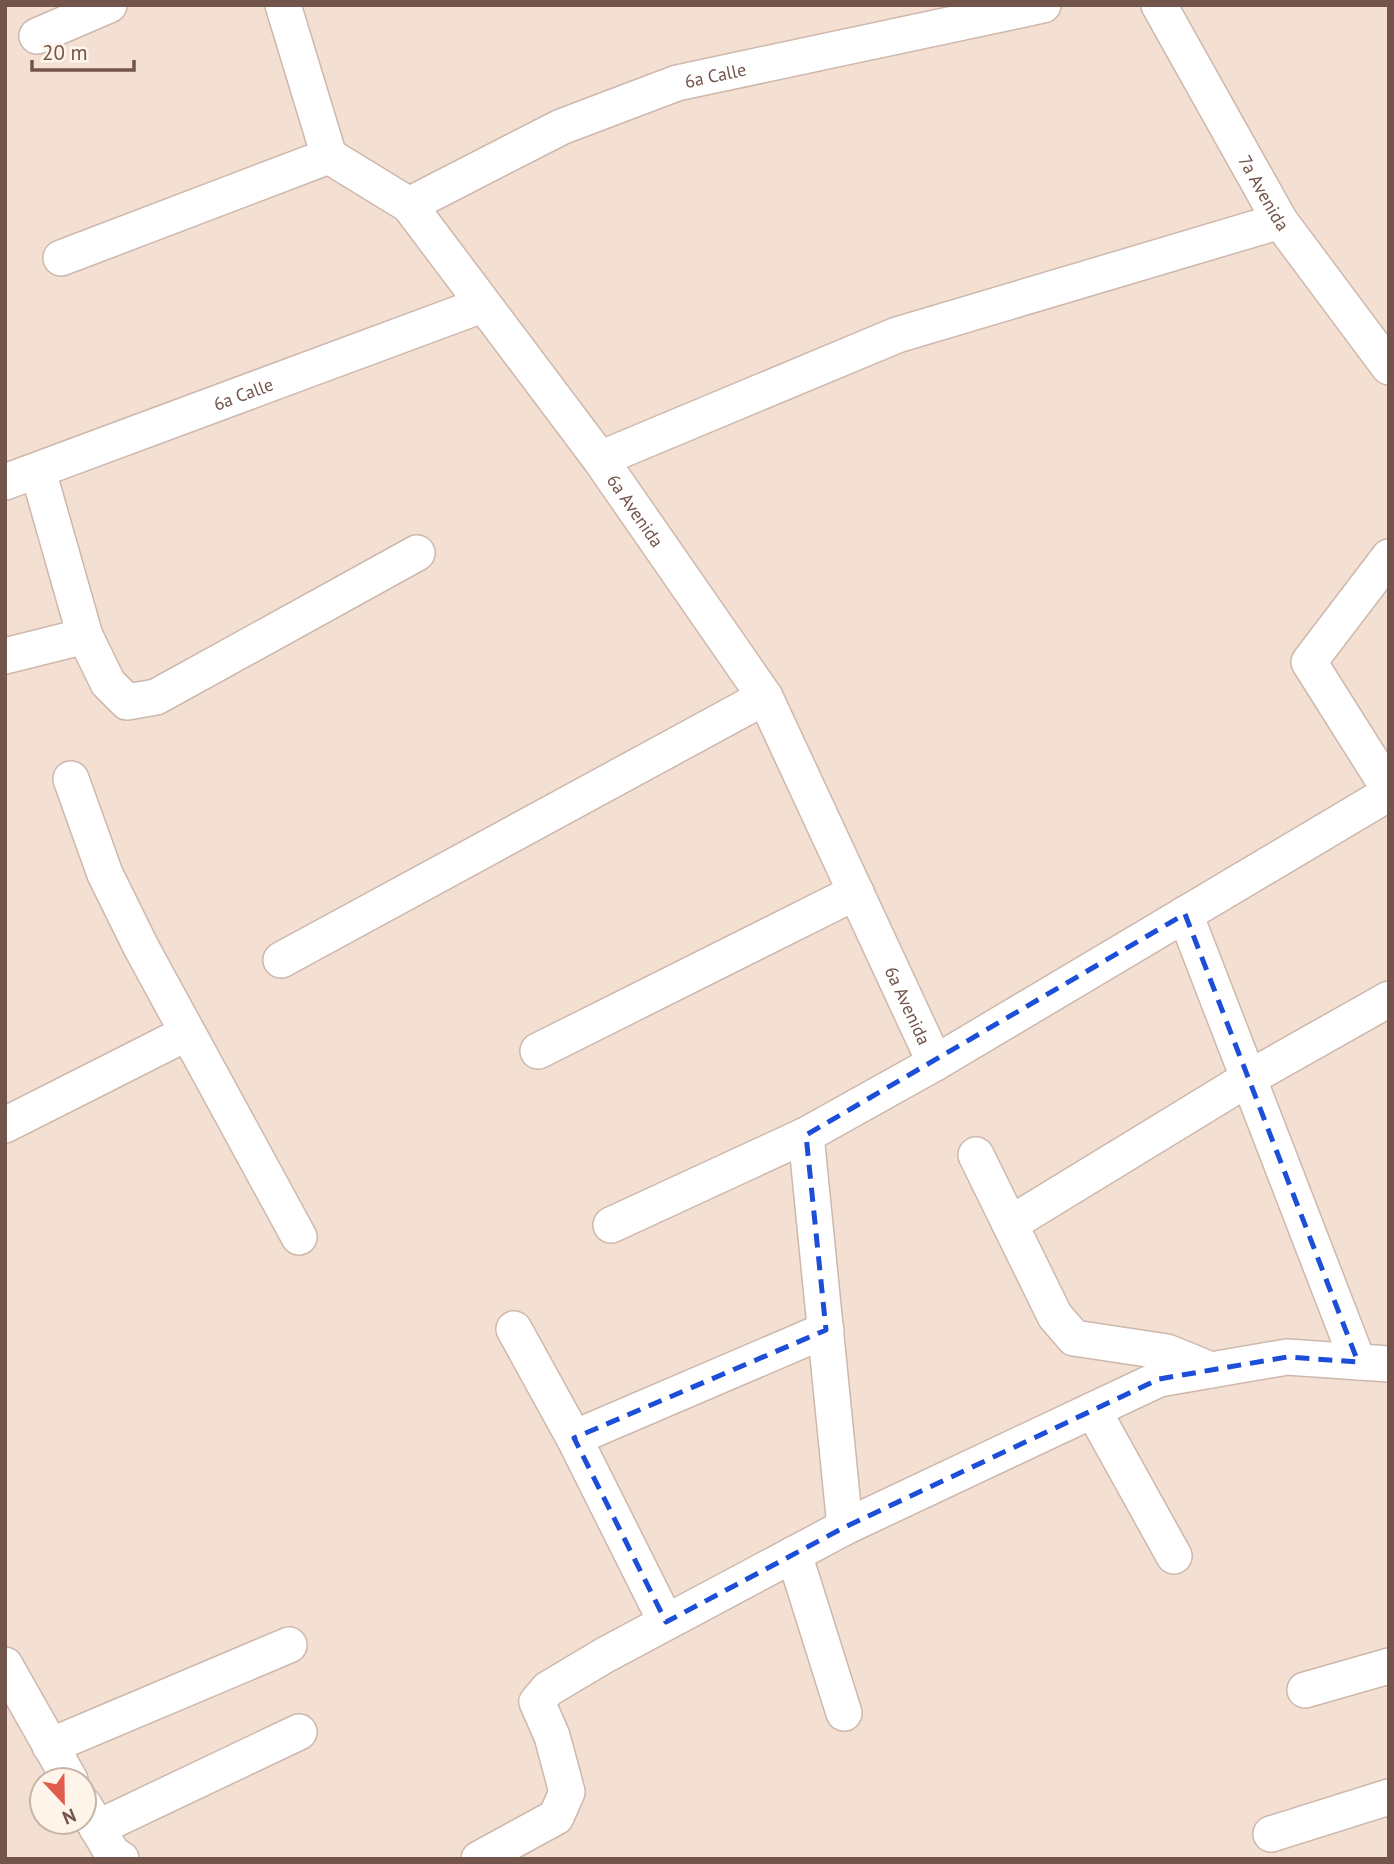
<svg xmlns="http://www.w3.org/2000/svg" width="1394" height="1864" viewBox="0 0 1394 1864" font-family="'PT Sans',sans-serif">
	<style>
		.residential { fill: #f3e0d2; fill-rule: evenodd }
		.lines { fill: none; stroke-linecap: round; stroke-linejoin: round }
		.street-casing { stroke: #ceb8ad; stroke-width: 38 }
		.street { stroke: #fff; stroke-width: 35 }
		.marked { fill: none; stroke: #1d4ed8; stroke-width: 5; stroke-dasharray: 14 9; stroke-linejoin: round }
		.labels { text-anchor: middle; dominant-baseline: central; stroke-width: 5; stroke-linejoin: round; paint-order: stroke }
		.street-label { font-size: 18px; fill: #73544a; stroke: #fef4e9 }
	</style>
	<rect width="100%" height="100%" fill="#fbefe3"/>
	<path class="residential" d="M5 5H1389V1859H5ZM42 1780H84V1822H42Z"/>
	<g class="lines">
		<g class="street-casing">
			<g id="street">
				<path id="s1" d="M283 5 329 156 409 205 600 459 765 697 935 1063"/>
				<path id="s2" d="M1159 5 1280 221 1389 367"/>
				<path d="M37 36 109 5"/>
				<path id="s3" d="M409 205 561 127 677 83 1043 5"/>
				<path d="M61 258 329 156"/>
				<path d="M600 459 897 335 1280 221"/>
				<path d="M38 471 85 636 108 683 127 702 156 697 417 553"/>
				<path id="s4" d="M5 482 482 305"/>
				<path d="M1389 557 1309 662 1389 789"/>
				<path d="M5 656 85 636"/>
				<path d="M71 779 105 874 141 947 299 1237"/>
				<path d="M1185 914 1358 1362"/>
				<path d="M281 960 765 697"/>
				<path d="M538 1051 856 892"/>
				<path d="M5 1125 187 1033"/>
				<path d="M976 1155 1055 1316 1074 1338 1167 1352 1211 1370"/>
				<path d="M1010 1224 1249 1078 1389 999"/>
				<path d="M611 1225 806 1135"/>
				<path d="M514 1329 574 1438 666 1622"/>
				<path d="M1093 1410 1174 1556"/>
				<path d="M574 1438 826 1330"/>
				<path d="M845 1527 806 1135 935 1063 1389 793"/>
				<path d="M794 1554 844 1713"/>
				<path d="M5 1665 70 1780"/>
				<path d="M1305 1690 1389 1666"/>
				<path d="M50 1746 289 1645"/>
				<path d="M84 1805 112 1853 121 1859"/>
				<path d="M97 1828 299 1732"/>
				<path d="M1271 1834 1389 1797"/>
				<path d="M479 1859 556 1817 567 1792 552 1736 537 1702 548 1689 605 1655 845 1527 1159 1379 1287 1357 1389 1364"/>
			</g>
		</g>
		<use href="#street" class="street"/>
	</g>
	<path class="marked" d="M1185 914 1358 1362 1287 1357 1159 1379 845 1527 666 1622 574 1438 826 1330 806 1135Z"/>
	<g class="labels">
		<g class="street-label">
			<text stroke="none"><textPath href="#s3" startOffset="334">6a Calle</textPath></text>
			<text stroke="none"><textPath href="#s2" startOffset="215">7a Avenida</textPath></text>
			<text stroke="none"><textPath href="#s4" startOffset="254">6a Calle</textPath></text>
			<text stroke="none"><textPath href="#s1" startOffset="632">6a Avenida</textPath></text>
			<text stroke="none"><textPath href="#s1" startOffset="1199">6a Avenida</textPath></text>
		</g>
	</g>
	<rect width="1394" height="1864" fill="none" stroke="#73544a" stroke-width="14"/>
	<g transform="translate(63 1801) rotate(158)"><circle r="33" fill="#fef4e9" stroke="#c6b4a9" stroke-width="2"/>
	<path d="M0-5L12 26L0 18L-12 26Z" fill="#e25c4b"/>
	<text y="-10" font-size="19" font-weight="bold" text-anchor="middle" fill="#73544a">N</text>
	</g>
	<path d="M32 60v10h102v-10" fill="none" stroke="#73544a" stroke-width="3.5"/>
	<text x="42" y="60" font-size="21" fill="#73544a" stroke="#fef4e9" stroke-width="5" paint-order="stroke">20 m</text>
</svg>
